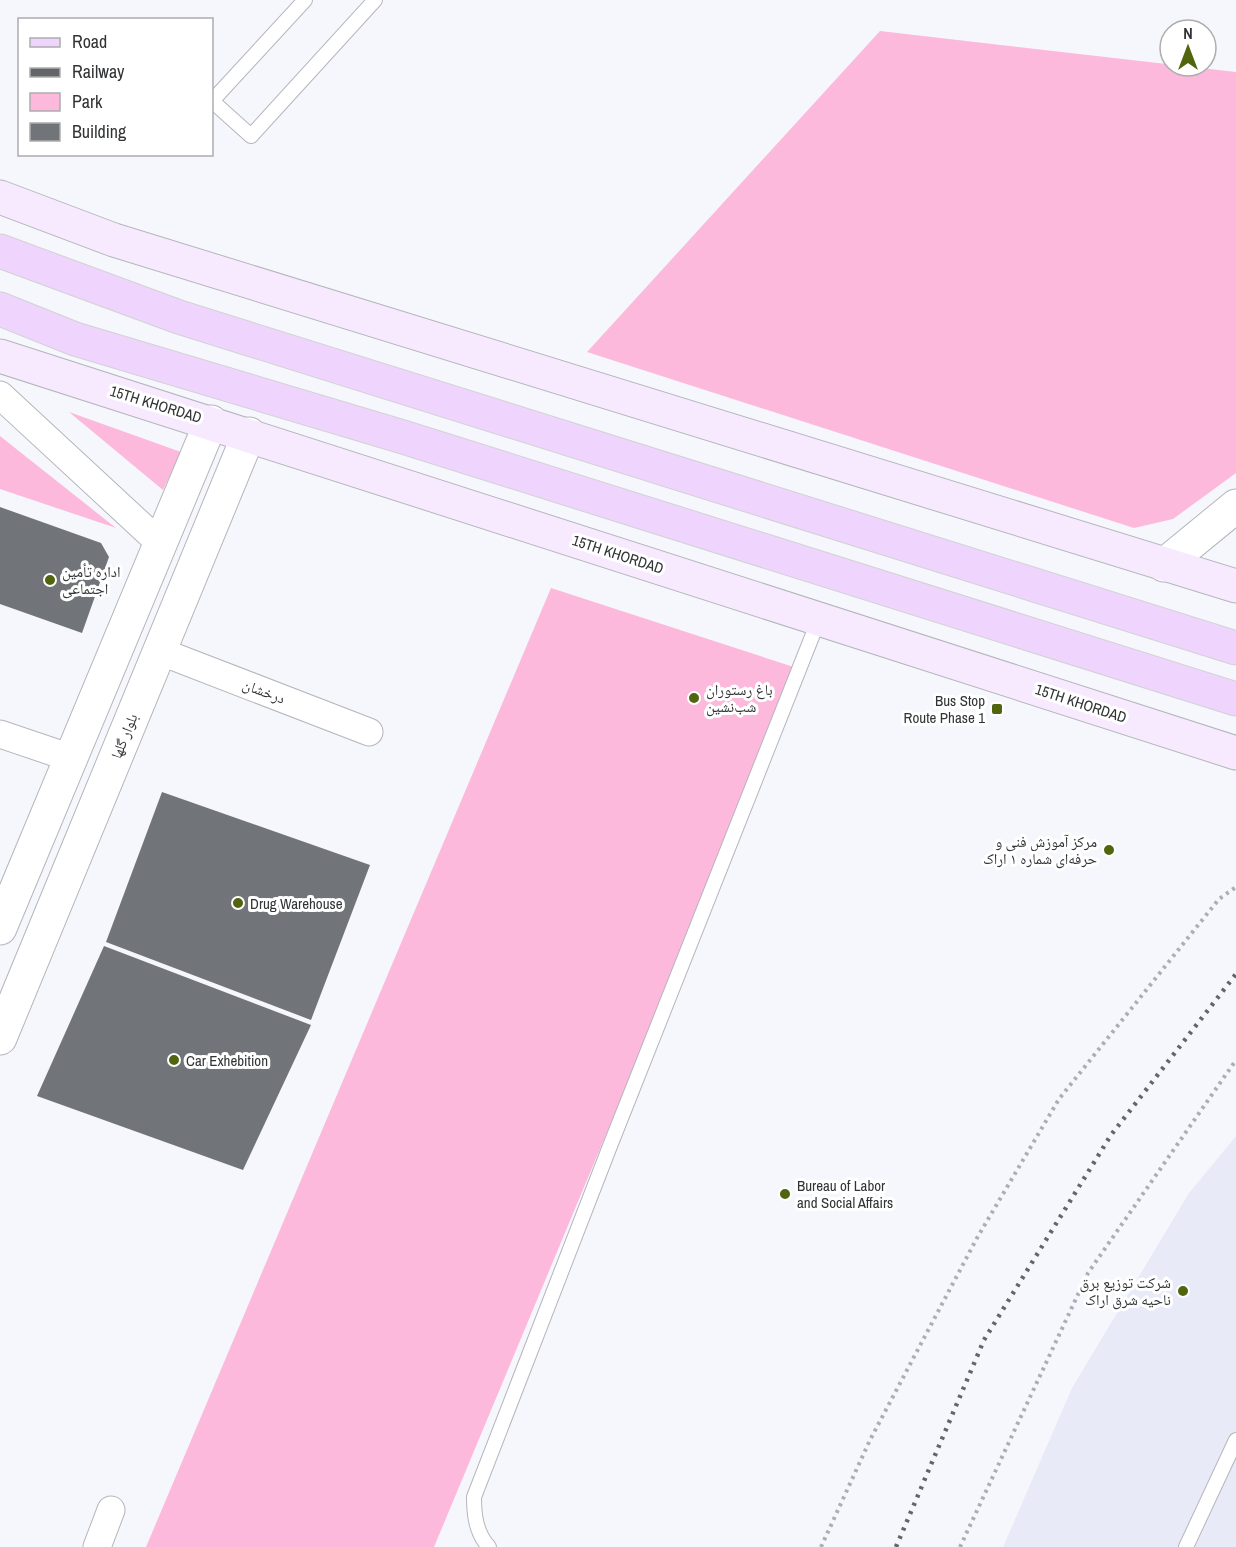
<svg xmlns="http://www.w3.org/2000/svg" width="1236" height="1547" viewBox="0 0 1236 1547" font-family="'Archivo Narrow','Noto Naskh Arabic',sans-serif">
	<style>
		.built { fill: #e9eaf8 }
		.green { fill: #fcb9dc }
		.building { fill: #717479 }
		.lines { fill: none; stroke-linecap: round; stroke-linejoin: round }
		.service-casing { stroke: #b5b6bb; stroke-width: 16 }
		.minor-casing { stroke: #b5b6bb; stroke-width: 29 }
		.tertiary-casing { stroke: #b5b6bb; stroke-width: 35 }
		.secondary-casing { stroke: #b5b6bb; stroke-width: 35 }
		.primary-casing { stroke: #d2d2d3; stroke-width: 35 }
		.path { stroke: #adaeb3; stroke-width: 4; stroke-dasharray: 3 4.5; stroke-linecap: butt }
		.service { stroke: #fff; stroke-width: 14 }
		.minor { stroke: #fff; stroke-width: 27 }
		.tertiary { stroke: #fff; stroke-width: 33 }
		.secondary { stroke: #f7eafe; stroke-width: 33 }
		.primary { stroke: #efd4fd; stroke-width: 33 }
		.rail { stroke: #646568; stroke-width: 4.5; stroke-dasharray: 3 6; stroke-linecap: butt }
		.poi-dot { fill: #51640e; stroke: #fff; stroke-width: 2 }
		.labels { text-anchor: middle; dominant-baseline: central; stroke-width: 6; stroke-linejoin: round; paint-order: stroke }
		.street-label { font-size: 15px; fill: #323335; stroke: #fff }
		.poi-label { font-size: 15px; fill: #323335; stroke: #fff; text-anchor: start }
	</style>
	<rect width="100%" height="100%" fill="#f6f7fd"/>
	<path class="built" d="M1236 1136V1547H1003L1072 1388 1189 1193Z"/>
	<path class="green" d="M880 31 1236 72V473L1173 519 1134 528 587 352Z
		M69 412 181 452 163 490Z
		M0 436 116 528 0 489Z
		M551 588 800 669 434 1547H146Z"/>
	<path class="building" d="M0 507 101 543 109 557 82 633 0 604Z
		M162 792 370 865 311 1020 106 942Z
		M104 946 311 1025 243 1170 37 1096Z"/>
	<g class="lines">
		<g class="service-casing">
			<path id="service" d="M305 0 212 101 251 136 375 0
				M489 1547C476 1533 474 1515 474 1497L610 1146 819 619
				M1186 1547 1236 1440"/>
		</g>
		<g class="minor-casing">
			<path id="minor" d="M0 395 161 544
				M159 651 369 732
				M0 734 71 758
				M97 1547 111 1510"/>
		</g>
		<g class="tertiary-casing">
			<path id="tertiary" d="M1164 565 1236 506
				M0 928 211 422
				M0 1038 249 434"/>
		</g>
		<g class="secondary-casing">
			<path id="secondary" d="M0 197 114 240 1236 586
				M0 356 1236 753"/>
		</g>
		<g class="primary-casing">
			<path id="primary" d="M0 251 179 317 1236 648
				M0 309 75 339 403 437 1236 699"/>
		</g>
		<path class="path" d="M821 1547 870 1440 977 1238 1059 1099 1219 899 1236 887
			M960 1547 1088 1273 1236 1060"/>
		<use href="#service" class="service"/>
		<use href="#minor" class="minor"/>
		<use href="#tertiary" class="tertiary"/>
		<use href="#secondary" class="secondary"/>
		<use href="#primary" class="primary"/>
		<path class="rail" d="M896 1547 984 1340 1111 1135 1236 974"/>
	</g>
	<g class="poi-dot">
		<circle cx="50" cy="580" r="6"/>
		<circle cx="694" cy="698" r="6"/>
		<rect x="991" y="703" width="12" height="12" rx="3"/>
		<circle cx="1109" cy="850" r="6"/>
		<circle cx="238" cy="903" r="6"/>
		<circle cx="174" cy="1060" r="6"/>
		<circle cx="785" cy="1194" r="6"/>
		<circle cx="1183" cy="1291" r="6"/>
	</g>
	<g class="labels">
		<g class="street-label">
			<text transform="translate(156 404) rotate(17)">15TH KHORDAD</text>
			<text transform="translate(618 554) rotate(18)">15TH KHORDAD</text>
			<text transform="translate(264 691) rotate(21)">درخشان</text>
			<text transform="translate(1081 703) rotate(18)">15TH KHORDAD</text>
			<text transform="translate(124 736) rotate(-68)">بلوار گلها</text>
		</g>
		<g class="poi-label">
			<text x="62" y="571">اداره تأمین<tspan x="62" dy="17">اجتماعی</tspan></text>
			<text x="706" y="689">باغ رستوران<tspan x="706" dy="17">شب‌نشین</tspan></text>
			<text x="985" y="700" text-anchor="end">Bus Stop<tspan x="985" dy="17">Route Phase 1</tspan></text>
			<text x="1097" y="841" text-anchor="end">مرکز آموزش فنی و<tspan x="1097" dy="17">حرفه‌ای شماره ۱ اراک</tspan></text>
			<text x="250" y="903">Drug Warehouse</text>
			<text x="186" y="1060">Car Exhebition</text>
			<text x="797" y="1185">Bureau of Labor<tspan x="797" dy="17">and Social Affairs</tspan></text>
			<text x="1171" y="1282" text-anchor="end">شرکت توزیع برق<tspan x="1171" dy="17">ناحیه شرق اراک</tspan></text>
		</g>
	</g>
	<rect x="18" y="18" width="195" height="138" fill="#ffffff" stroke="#adadae" stroke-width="1.5"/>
	<rect x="30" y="38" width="30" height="9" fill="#efd4fd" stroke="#adadae" stroke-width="1.5"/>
	<text x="72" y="48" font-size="18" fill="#323335">Road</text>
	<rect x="30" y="68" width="30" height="9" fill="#646568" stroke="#adadae" stroke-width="1.5"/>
	<text x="72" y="78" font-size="18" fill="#323335">Railway</text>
	<rect x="30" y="93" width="30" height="18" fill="#fcb9dc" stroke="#adadae" stroke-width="1.5"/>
	<text x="72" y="108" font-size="18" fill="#323335">Park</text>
	<rect x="30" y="123" width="30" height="18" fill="#717479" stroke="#adadae" stroke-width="1.5"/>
	<text x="72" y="138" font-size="18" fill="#323335">Building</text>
	<g transform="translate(1188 48)"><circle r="28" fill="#ffffff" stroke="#adadae" stroke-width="1.5"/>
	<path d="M0-4.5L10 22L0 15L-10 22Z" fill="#51640e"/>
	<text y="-9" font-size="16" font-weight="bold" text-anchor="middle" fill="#323335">N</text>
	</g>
</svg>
